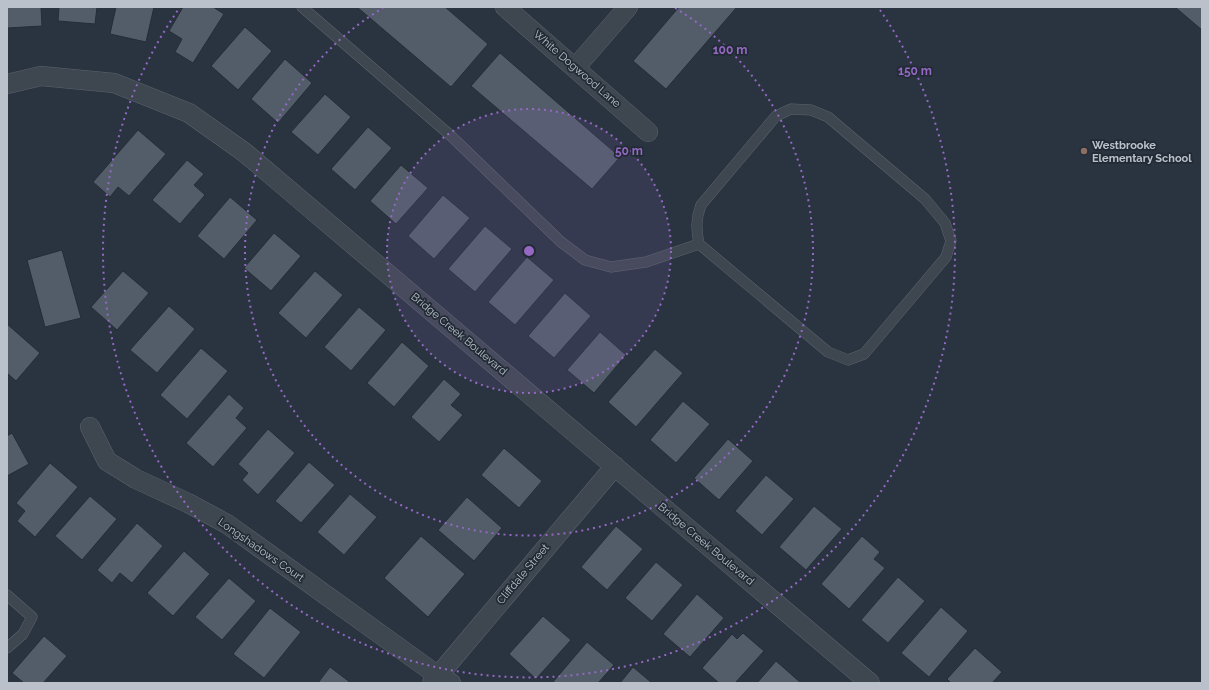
<svg xmlns="http://www.w3.org/2000/svg" width="1209" height="690" viewBox="0 0 1209 690" font-family="Raleway,sans-serif">
	<style>
		.building { fill: #535d6a; stroke: #242d37 }
		.lines { fill: none; stroke-linecap: round; stroke-linejoin: round }
		.lane-casing { stroke: #5b646d; stroke-width: 11 }
		.street-casing { stroke: #5b646d; stroke-width: 20 }
		.lane { stroke: #3e4650; stroke-width: 10 }
		.street { stroke: #3e4650; stroke-width: 19 }
		.ring { fill: none; stroke: #9468c3; stroke-width: 2; stroke-dasharray: 2 4 }
		.education-dot { fill: #8d6e63; stroke: #222b35; stroke-width: 1.5 }
		.labels { text-anchor: middle; dominant-baseline: central; stroke-width: 3.5; stroke-linejoin: round; paint-order: stroke }
		.street-label { font-size: 11px; fill: #bac1ca; stroke: #222b35 }
		.poi-label { font-size: 11px; font-weight: bold; fill: #bac1ca; stroke: #222b35; text-anchor: start }
		.centre { fill: #9468c3; stroke: #222b35; stroke-width: 2 }
		.ring-label { font-size: 12px; text-anchor: middle; font-weight: bold; fill: #9468c3; stroke: #222b35; stroke-width: 3.5; stroke-linejoin: round; paint-order: stroke }
	</style>
	<rect width="100%" height="100%" fill="#2a3440"/>
	<path class="building" d="M7 7H41L42 26 7 28Z
		M59 7H97L95 24 58 21Z
		M116 7H154L146 42 110 34Z
		M183 7H213L224 14 193 63 175 52 182 39 169 31Z
		M357 7H445L488 44 451 87Z
		M679 7H737L666 89 633 61Z
		M1175 7H1202V30Z
		M245 27 272 51 238 90 211 66Z
		M500 53 620 157 592 189 471 86Z
		M285 59 312 83 278 123 251 99Z
		M325 94 351 117 318 155 291 132Z
		M368 127 392 148 355 190 331 169Z
		M138 130 166 154 129 196 118 187 110 197 93 182Z
		M187 160 204 174 194 185 205 195 180 224 152 200Z
		M401 165 428 188 396 224 370 201Z
		M443 195 470 218 434 259 408 236Z
		M230 197 257 220 224 259 197 236Z
		M485 226 512 249 475 292 448 269Z
		M274 233 301 256 271 291 244 268Z
		M62 250 81 318 45 327 27 260Z
		M527 257 554 280 515 325 488 302Z
		M123 271 149 293 117 330 91 307Z
		M315 271 343 295 306 338 278 313Z
		M565 293 591 316 554 358 528 336Z
		M169 306 195 329 157 373 130 350Z
		M359 307 386 330 351 371 324 347Z
		M7 324 40 353 16 381 7 373Z
		M600 332 626 355 594 393 567 370Z
		M402 342 429 366 394 407 367 383Z
		M201 348 228 371 187 419 160 395Z
		M655 349 683 373 636 427 608 402Z
		M444 379 461 394 451 405 463 415 439 442 411 417Z
		M229 394 244 408 236 418 247 428 213 467 186 443Z
		M683 401 710 424 676 463 650 440Z
		M268 429 295 453 258 495 242 480 248 473 238 464Z
		M12 433 29 464 7 476V436Z
		M728 439 753 461 719 500 694 478Z
		M504 448 542 481 519 508 481 475Z
		M309 462 335 485 301 523 275 501Z
		M50 463 78 487 35 537 17 521 25 511 16 503Z
		M766 475 794 499 762 535 735 511Z
		M350 494 377 517 344 555 317 532Z
		M90 496 117 519 82 560 55 536Z
		M467 497 502 528 474 561 438 530Z
		M814 506 842 529 806 570 779 547Z
		M137 523 163 546 132 583 120 573 112 583 97 570Z
		M616 526 643 549 607 590 581 567Z
		M421 536 465 574 428 617 384 578Z
		M862 536 880 552 874 559 885 568 849 609 821 584Z
		M184 551 210 574 173 616 147 593Z
		M656 562 683 585 652 621 625 598Z
		M898 577 925 601 888 643 861 620Z
		M229 578 256 601 222 640 195 617Z
		M697 594 724 618 690 657 663 634Z
		M941 607 968 631 929 677 901 653Z
		M270 608 301 632 264 678 233 654Z
		M543 616 571 640 536 679 509 654Z
		M743 633 764 651 735 683H719L702 668 732 634 737 639Z
		M44 636 67 656 43 683H24L12 673Z
		M587 642 614 665 598 683H554L553 682Z
		M975 648 1002 672 992 683H951L947 679Z
		M776 661 801 683H757Z
		M330 667 351 683H318Z
		M633 667 652 683H620Z"/>
	<g class="lines">
		<g class="lane-casing">
			<path id="lane" d="M302 7 450 135 561 242 585 260 611 267 646 262 699 244
				M791 109 811 110 828 117 925 199 945 223 951 241 946 257 864 354 848 360 828 352 699 244C696 229 696 218 701 205L776 116Z
				M7 595 32 617 23 634 7 648"/>
		</g>
		<g class="street-casing">
			<path id="street" d="M505 7 648 132
				M575 68 628 7
				M7 84 41 76 114 83 189 113 244 152 870 683
				M90 427 107 461 136 479 188 503 227 524 437 675 451 683
				M432 683 615 466"/>
		</g>
		<use href="#lane" class="lane"/>
		<use href="#street" class="street"/>
	</g>
	<circle cx="529" cy="251" r="142" fill="#9468c3" fill-opacity=".12"/>
	<g class="ring">
		<circle cx="529" cy="251" r="142"/>
		<path d="M675 8A284 284 0 1 1 383 8"/>
		<path d="M880 10A426 426 0 1 1 178 10"/>
	</g>
	<circle class="education-dot" cx="1084" cy="151" r="4"/>
	<g class="labels">
		<g class="street-label">
			<text transform="translate(577 69) rotate(41)">White Dogwood Lane</text>
			<text transform="translate(459 334) rotate(40)">Bridge Creek Boulevard</text>
			<text transform="translate(706 544) rotate(40)">Bridge Creek Boulevard</text>
			<text transform="translate(261 550) rotate(35)">Longshadows Court</text>
			<text transform="translate(523 574) rotate(-50)">Cliffdale Street</text>
		</g>
		<g class="poi-label">
			<text x="1092" y="145">Westbrooke<tspan x="1092" dy="13">Elementary School</tspan></text>
		</g>
	</g>
	<circle cx="529" cy="251" r="6" class="centre"/>
	<g class="ring-label">
		<text x="730" y="54">100 m</text>
		<text x="915" y="75">150 m</text>
		<text x="629" y="155">50 m</text>
	</g>
	<rect width="1209" height="690" fill="none" stroke="#bac1ca" stroke-width="16"/>
</svg>
